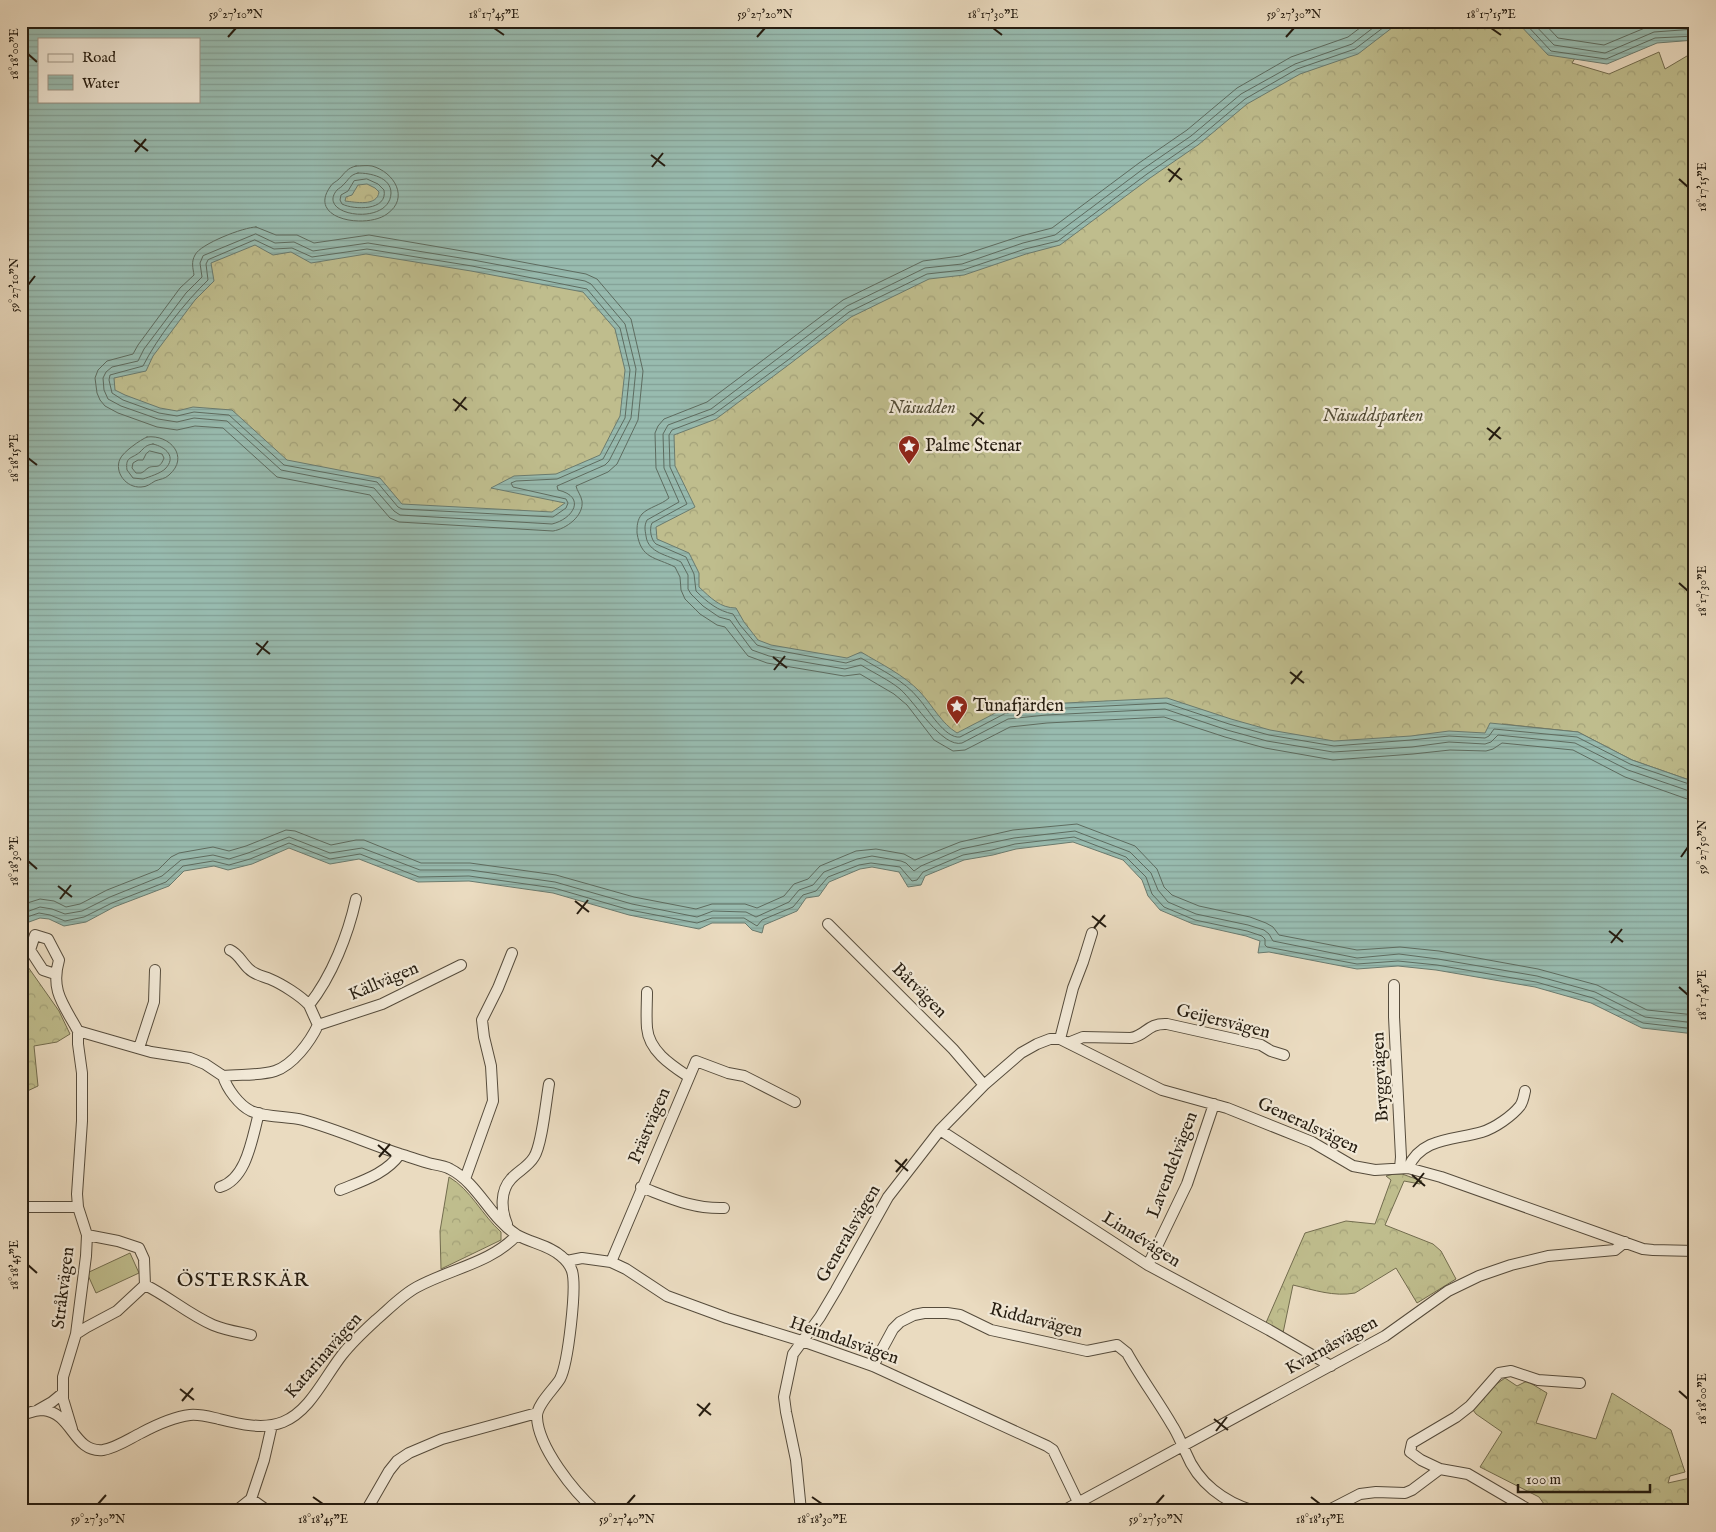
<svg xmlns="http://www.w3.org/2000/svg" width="1716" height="1532" viewBox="0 0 1716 1532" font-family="'IM FELL English',serif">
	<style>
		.forest { fill: url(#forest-crowns); stroke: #726c4e }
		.garden { fill: #bfbd8d; stroke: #726c4e }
		.water { fill: url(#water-rules); stroke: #6a7b6f; fill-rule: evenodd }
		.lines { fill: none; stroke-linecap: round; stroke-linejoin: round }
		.shore { stroke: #5e6c60; stroke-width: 1 }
		.minor-casing { stroke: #564c3c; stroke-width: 12 }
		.minor { stroke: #f1e8d6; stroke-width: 10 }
		.ticks { fill: none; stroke: #251c10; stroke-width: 2 }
		.labels { text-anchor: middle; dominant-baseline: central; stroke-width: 4.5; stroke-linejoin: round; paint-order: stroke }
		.park-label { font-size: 18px; font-style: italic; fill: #534c36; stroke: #f1e8d6 }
		.poi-label { font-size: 18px; fill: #251c10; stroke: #f1e8d6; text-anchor: start }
		.street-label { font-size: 18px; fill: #251c10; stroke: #f1e8d6 }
		.quarter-label { font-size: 20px; letter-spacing: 1px; fill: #251c10; stroke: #f1e8d6 }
		.neatline { fill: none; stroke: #251c10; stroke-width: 2 }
		.ticks-label { font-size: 12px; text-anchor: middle; fill: #251c10 }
	</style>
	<defs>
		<pattern id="forest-crowns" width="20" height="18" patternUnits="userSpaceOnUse" patternTransform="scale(1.25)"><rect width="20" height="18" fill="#bfbd8d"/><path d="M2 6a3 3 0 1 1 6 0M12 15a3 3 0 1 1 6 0" fill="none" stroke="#a4a279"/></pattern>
		<pattern id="water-rules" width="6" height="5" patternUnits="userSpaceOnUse" patternTransform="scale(1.25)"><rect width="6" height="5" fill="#98bbaf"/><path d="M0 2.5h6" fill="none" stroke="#83a096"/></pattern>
	</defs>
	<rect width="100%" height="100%" fill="#eadbc0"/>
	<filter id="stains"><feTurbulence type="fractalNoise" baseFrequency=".004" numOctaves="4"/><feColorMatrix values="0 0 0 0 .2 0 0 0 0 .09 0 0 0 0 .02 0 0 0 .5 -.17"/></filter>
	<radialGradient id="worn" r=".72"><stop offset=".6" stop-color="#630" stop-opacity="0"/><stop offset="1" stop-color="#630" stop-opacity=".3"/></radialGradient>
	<path class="forest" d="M410 21H1598L1572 63 1609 74 1659 52 1665 69 1692 53H1695V782L1632 760 1578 732 1502 724 1487 853 109 666 21 193 199 101Z
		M21 957 59 1011 70 1034 57 1042 34 1046 38 1086 21 1094Z
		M1394 1174H1402L1422 1181 1420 1184 1404 1181 1385 1225 1433 1244 1441 1251 1456 1279 1417 1303 1396 1268 1355 1293C1334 1297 1314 1290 1293 1285L1283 1333 1265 1325 1305 1233 1346 1221 1375 1224 1391 1180 1386 1176Z
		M449 1177C471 1190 482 1215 501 1232V1240L441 1269 440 1231Z
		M1505 1378 1517 1386 1527 1381 1547 1393 1536 1423 1596 1439 1612 1393 1671 1430 1685 1472 1670 1476 1668 1483 1695 1477V1511H1549L1539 1497 1480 1467 1502 1432 1476 1414 1473 1410 1488 1390Z"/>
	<path class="garden" d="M130 1253 139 1273 96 1293 87 1273Z"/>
	<path class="water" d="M21 21H1422L1397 24 1358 54 1300 74 1247 104 1198 145 1150 178 1060 245 1026 254 964 275 929 279 851 317 791 363 716 419 674 435 675 466 695 507 656 527 657 539 689 553 699 573V587C711 598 720 608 736 608L744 622 758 640 771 645 847 658 861 652C881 664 904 675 920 692 933 706 941 723 957 733L1005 708 1045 704 1167 698 1231 719 1270 730 1334 741 1411 736 1449 731 1485 733 1490 723 1578 732 1632 760 1695 782V1034L1642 1028 1591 1003 1535 987 1436 970 1398 966 1357 969 1269 952 1258 953 1260 941 1246 936 1193 924 1160 910 1148 896 1142 880 1123 860 1073 842 1016 849 993 855 964 860 925 876 921 885 908 887 899 872 872 867 860 869 829 882 819 896 806 898 797 911 764 925 762 933 752 930 745 923H712L699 929 629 915 553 893 469 881 418 882 359 859 330 864 289 848 252 864 228 870 214 866 184 871 169 886 114 907 86 922 64 926 49 919 40 918 29 922 21 929ZM39 39H199V101H39ZM367 184 375 188 379 192C377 207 355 202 345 201L346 197 352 195 358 185ZM255 245 273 255 291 252 311 263 366 254 471 271 583 292 615 329 625 370 620 416 600 455 556 474 514 476 491 488 565 503 552 512 402 504 380 478 287 460 232 410 193 407 177 411 160 408 125 395 115 390 114 378 146 371 153 356 195 300 214 281 211 263Z
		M1500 21H1695V40L1657 43 1607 64 1548 55 1518 23Z"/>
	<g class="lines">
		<path class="shore" d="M1369 21 1348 37 1291 57 1237 88 1187 130 1139 163 1052 228 1021 236 960 256 923 261 843 300 707 402 664 419 658 426 655 433 656 468 669 498C661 505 649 507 642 514 637 520 637 526 637 533 641 559 655 557 675 567L680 577 681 590 685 599 700 614 717 625 725 627 748 656 767 663 844 676 860 674 894 694 907 705 934 740 953 751 965 750 1010 727 1047 723 1164 717 1225 737 1265 748 1333 760 1413 754 1450 750 1486 751 1493 749 1502 743 1573 750 1625 777 1687 799 1695 800
			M1382 21 1352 44 1295 64 1241 94 1191 136 1143 169 1055 235 1023 243 962 264 925 268 847 306 711 409 668 425 663 434 664 468 679 502 647 520C644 526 645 530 646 536 648 553 668 555 681 562L688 575V589L691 594 703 606 719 617 730 620 752 650 769 656 845 669 861 665C874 673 889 680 900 689 916 703 942 748 962 743L1008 719 1046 715 1165 709 1227 730 1267 741 1333 752 1412 747 1449 742 1485 744 1491 742 1498 735 1575 743 1628 770 1695 793
			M1392 21 1355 49 1297 69 1245 99 1195 141 1147 174 1058 241 1025 249 963 270 927 274 849 312 788 360 714 414 672 430 669 435 670 467 687 504 652 523C649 529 651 540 656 544L686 557 694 574 696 591C707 602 718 611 733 614L740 625 757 645 770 649 846 663 861 658C881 670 904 680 919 699 928 709 945 739 960 737L1006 713 1046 709 1166 703 1229 724 1269 735 1334 746 1411 740 1449 736 1485 738 1489 736 1494 729 1577 737 1630 764 1695 786
			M1523 21 1551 51 1606 59 1655 38 1695 36
			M1531 21 1554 45 1605 53 1654 32 1695 29
			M1542 21 1558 38 1604 45 1652 25 1695 22
			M356 166C361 166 367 165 372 166 394 172 410 198 387 214 367 229 307 220 330 187 332 183 336 182 339 179 345 173 347 168 356 166Z
			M358 173C370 173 391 177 391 193 390 227 315 216 337 190 339 188 342 187 343 185 349 180 349 175 358 173Z
			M367 179 378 184 384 190C388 211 354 210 342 204L340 200 341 195 348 191 354 181Z
			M256 227 276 235H297L314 243 369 235 474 253 586 274 597 279 631 319 643 371 638 420 617 464 608 472 576 486C577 491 581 495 582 501 584 516 566 529 553 531L399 522 390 518 370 495 277 477 223 428 195 426 177 430 157 427 118 413 105 406 100 400 97 393 95 378 98 370 107 361 133 354 138 345 180 288 194 275C193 268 191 262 195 255 200 244 244 227 256 227Z
			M256 234 275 243 294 242 313 251 368 243 473 260 585 281 591 284 625 324 636 369 631 418 609 461 605 465 557 486 558 490C587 497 573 519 552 524L400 515 394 511 374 488 281 470 227 421 194 418 177 422 158 419 121 406 108 399 104 390 103 378 106 372 112 367 138 361 144 349 186 293 202 277 200 263 203 256Z
			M255 240 274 249 292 248 312 257 367 249 472 266 587 289 620 328 630 370 625 418 603 459 557 479 516 481 511 483 513 487 566 499 568 503 566 508 553 517 402 509 398 507 377 482 284 465 229 415 194 412 177 416 159 413 123 400 112 393 109 380 110 375 143 366C157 338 185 302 208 280L206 264 208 260Z
			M147 437C170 434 190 457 169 475 165 479 160 479 155 481 150 484 147 487 141 487 126 488 114 472 120 459 123 452 140 440 147 437Z
			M153 444C166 447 177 457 165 469 161 473 149 477 143 479L133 478 127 470C125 456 132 459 140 452 145 447 146 445 153 444Z
			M150 451 162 454 164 458C159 471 155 464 148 468 145 470 144 472 141 473H136L132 468 133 463 138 460H143L146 454Z
			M21 905 40 899 54 901 66 907 80 904 107 890 158 870 171 857 179 853 213 847 229 851 246 846 286 830 295 831 331 845 356 840H364L421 863H470L556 875 634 897 696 909 712 904H745L757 908 784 896 794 884 808 879 820 866 856 851 876 849 904 854 915 860 960 842 1013 830 1077 824 1135 846 1157 869 1164 887 1172 895 1199 906 1250 917 1266 923 1273 927 1279 935 1357 950 1400 947 1439 951 1538 969 1597 985 1647 1010 1695 1015
			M21 914 40 907 52 909 65 914 82 911 110 897 162 876 181 860 213 855 229 859 248 853 289 837 330 853 362 848 420 870H470L555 882 632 904 697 917 713 911 746 912 756 917 789 902 799 890 813 885 824 872 857 859 872 856 901 861 906 863 914 871 921 866 961 849 1014 838 1075 831 1130 852 1151 873 1158 890 1168 902 1196 914 1248 925 1264 930 1269 934 1273 941 1357 958 1399 954 1438 959 1537 976 1595 992 1645 1017 1695 1023
			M21 922 27 917 39 913 50 915 65 921 84 917 112 903 166 882 183 866 213 861 229 865 250 859 289 843 330 859 360 854 419 877 469 876 554 888 630 910 697 923 712 918H744L757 926 762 920 793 907 803 895 816 891 828 877 859 865 871 863 900 867 912 881 917 880 923 872 963 855 992 850 1015 844 1074 837 1126 857 1146 877 1152 894 1164 907 1195 920 1247 931 1262 936 1265 939V945L1267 947 1357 964 1398 961 1437 965 1536 982 1593 998 1643 1023 1695 1029"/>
		<g class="minor-casing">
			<path id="minor" d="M828 924 953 1049 984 1085
				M230 950C239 954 242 963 249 969 255 975 263 976 270 979 282 984 301 996 309 1005
				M55 974 43 970 30 950 35 935 48 939 59 960C50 991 64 1005 78 1031L151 1052 190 1058 205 1064 223 1076C227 1089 239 1105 251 1111 267 1118 287 1116 303 1120 336 1129 367 1143 400 1154 410 1157 421 1161 432 1164 438 1165 445 1166 450 1169 478 1183 490 1218 517 1235 531 1243 549 1245 561 1256 566 1260 570 1265 572 1271 577 1287 568 1364 560 1379 554 1389 536 1405 537 1417 538 1447 574 1492 596 1511
				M1394 985V1017L1401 1157 1400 1168
				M647 992C647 1004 646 1016 647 1028 649 1051 671 1065 689 1077
				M318 1025 382 1004 461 965
				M1060 1039 1073 988 1083 962 1092 933
				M1068 1043 1083 1037 1131 1038C1147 1035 1147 1023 1167 1024L1261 1045 1271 1051 1284 1055
				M139 1048 154 1002 155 970
				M223 1076C240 1074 259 1076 275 1071 293 1065 310 1042 318 1025L309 1005C332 976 348 935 356 899
				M940 1130 1148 1265 1269 1330 1331 1366
				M1408 1168C1421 1137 1455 1140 1482 1132 1495 1128 1512 1116 1520 1106 1523 1102 1524 1096 1525 1091
				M465 1179 493 1101 491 1066 484 1037 482 1020 498 988 512 953
				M220 1187C247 1179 252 1138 259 1113
				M641 1187C670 1198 692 1209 724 1208
				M340 1190C362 1181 386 1174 400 1154
				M21 1207H78
				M507 1224C501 1210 500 1191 511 1179 518 1171 528 1167 534 1157 542 1145 546 1101 549 1084
				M567 1261 582 1258 611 1262 626 1269 667 1296 727 1318 805 1342 873 1366 1047 1446 1053 1450 1078 1502
				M611 1262 696 1061 728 1073 744 1076 795 1102
				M1148 1265 1187 1184 1214 1104
				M145 1285C168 1296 188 1314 213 1325 225 1330 238 1332 251 1335
				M76 1334 87 1327 117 1311 145 1285 144 1259 139 1248 118 1241 87 1235
				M873 1366 893 1329 900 1322 914 1315 924 1313H947L960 1315 991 1330 1087 1351 1117 1345 1127 1353C1141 1378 1158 1401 1172 1425 1178 1434 1181 1443 1186 1453 1198 1483 1224 1502 1254 1511
				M38 1410 52 1402 63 1393
				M21 1415C28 1413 36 1410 43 1410 73 1413 73 1453 103 1450 116 1448 129 1439 141 1433 156 1425 173 1417 190 1415 200 1414 210 1417 219 1419 239 1424 263 1430 283 1422 310 1411 324 1378 342 1355 352 1342 364 1331 376 1320 389 1309 402 1295 417 1287 450 1269 491 1263 517 1235
				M72 1429 63 1399V1377L76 1334 86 1256 87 1235 78 1207 77 1194 82 1121V1073L78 1044V1031
				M1440 1469 1421 1460 1410 1452 1412 1443 1456 1417 1470 1406 1499 1373 1511 1371 1538 1380 1580 1383
				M251 1499 268 1511
				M236 1511 251 1499 264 1460 272 1425
				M366 1511 389 1471 397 1461 409 1453 442 1439 537 1413
				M801 1511 796 1460 786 1412 784 1397 793 1354 820 1317 836 1290 888 1197 940 1130 984 1085 1021 1053 1037 1044 1050 1039H1060L1162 1090 1227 1108 1312 1142 1353 1166 1375 1170 1408 1168 1441 1177 1643 1249 1653 1250 1695 1251
				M1063 1511 1385 1336 1448 1291 1479 1276 1511 1265 1548 1256 1615 1250 1625 1242
				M1327 1511 1360 1494 1376 1492 1405 1493 1412 1490 1440 1469 1468 1474 1531 1511"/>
		</g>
		<use href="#minor" class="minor"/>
	</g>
	<path class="ticks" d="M494 28 504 35M993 28 1002 35M1491 28 1501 35M228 37 236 28M757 37 765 28M1286 37 1294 28M28 54 37 62M134 140 148 151M135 152 146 139M651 155 665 166M652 167 663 153M1168 169 1182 180M1679 179 1688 187M1169 182 1180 168M28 285 35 276M453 399 467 410M455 411 466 397M970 413 984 424M972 426 983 412M1487 428 1501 439M1489 440 1500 427M28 458 37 465M1679 583 1688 591M256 643 270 654M257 655 268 641M773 657 787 668M774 670 785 656M1290 672 1304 683M1291 684 1302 671M1681 857 1688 847M28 861 37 869M58 886 72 897M60 899 71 885M575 901 589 912M577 914 588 900M1092 916 1106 927M1094 928 1105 915M1609 931 1623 942M1611 943 1622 929M1679 987 1688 995M378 1145 391 1156M379 1157 390 1144M895 1160 908 1171M896 1172 907 1159M1412 1175 1425 1186M1413 1187 1424 1173M28 1265 37 1273M180 1389 194 1400M1679 1391 1688 1399M182 1401 193 1388M697 1404 711 1415M699 1416 710 1403M1214 1419 1228 1430M1216 1431 1227 1417M313 1497 323 1504M812 1497 822 1504M1311 1497 1320 1504M98 1504 106 1495M627 1504 635 1495M1156 1504 1164 1495"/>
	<defs>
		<g id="sight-pin" transform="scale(1.125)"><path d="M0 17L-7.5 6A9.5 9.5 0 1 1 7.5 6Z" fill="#8f2418" stroke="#f1e8d6"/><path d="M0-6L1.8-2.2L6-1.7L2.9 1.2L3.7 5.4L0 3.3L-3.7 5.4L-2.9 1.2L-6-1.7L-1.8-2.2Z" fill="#fff"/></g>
	</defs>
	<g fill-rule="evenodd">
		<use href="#sight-pin" x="909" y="446"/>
		<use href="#sight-pin" x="957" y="706"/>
	</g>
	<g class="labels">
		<g class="park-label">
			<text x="922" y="408">Näsudden</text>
			<text x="1373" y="416">Näsuddsparken</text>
		</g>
		<g class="poi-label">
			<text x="925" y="446">Palme Stenar</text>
			<text x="973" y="706">Tunafjärden</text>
		</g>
		<g class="street-label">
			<text transform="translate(384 982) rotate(-23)">Källvägen</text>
			<text transform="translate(919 991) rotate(45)">Båtvägen</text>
			<text transform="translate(1223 1022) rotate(14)">Geijersvägen</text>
			<text transform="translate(1381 1077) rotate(-93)">Bryggvägen</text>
			<text transform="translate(650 1126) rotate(-67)">Prästvägen</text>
			<text transform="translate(1308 1126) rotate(25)">Generalsvägen</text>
			<text transform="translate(1173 1165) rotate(-69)">Lavendelvägen</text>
			<text transform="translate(849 1234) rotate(-60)">Generalsvägen</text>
			<text transform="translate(1141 1240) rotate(32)">Linnévägen</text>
			<text transform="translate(64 1288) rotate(-83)">Stråkvägen</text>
			<text transform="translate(1036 1321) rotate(14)">Riddarvägen</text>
			<text transform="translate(844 1341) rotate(19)">Heimdalsvägen</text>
			<text transform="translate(1332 1346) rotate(-29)">Kvarnåsvägen</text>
			<text transform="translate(324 1356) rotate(-49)">Katarinavägen</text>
		</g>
		<g class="quarter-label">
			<text x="243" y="1280">ÖSTERSKÄR</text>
		</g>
	</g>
	<rect width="1716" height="1532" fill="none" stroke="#eadbc0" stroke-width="55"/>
	<rect x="38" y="38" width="162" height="65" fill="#f1e8d6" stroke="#9f9687"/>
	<rect x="48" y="54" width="25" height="8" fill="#f1e8d6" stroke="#9f9687"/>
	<text x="82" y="62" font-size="15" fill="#251c10">Road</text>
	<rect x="48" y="75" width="25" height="15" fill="url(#water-rules)" stroke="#9f9687"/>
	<text x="82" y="88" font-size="15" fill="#251c10">Water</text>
	<path d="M1518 1484v8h132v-8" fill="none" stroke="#251c10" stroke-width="2.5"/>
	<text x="1526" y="1484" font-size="15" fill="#251c10" stroke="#f1e8d6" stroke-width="4" paint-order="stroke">100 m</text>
	<rect x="28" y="28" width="1660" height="1476" class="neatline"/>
	<g class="ticks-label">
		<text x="236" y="18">59°27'10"N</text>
		<text x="494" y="18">18°17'45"E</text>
		<text x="765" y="18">59°27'20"N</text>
		<text x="993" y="18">18°17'30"E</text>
		<text x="1294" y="18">59°27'30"N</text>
		<text x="1491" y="18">18°17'15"E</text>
		<text transform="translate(14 54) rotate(-90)" y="4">18°18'00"E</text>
		<text transform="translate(1702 187) rotate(-90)" y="4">18°17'15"E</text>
		<text transform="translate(14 285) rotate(-90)" y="4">59°27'10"N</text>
		<text transform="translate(14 458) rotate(-90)" y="4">18°18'15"E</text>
		<text transform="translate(1702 591) rotate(-90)" y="4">18°17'30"E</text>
		<text transform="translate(1702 847) rotate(-90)" y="4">59°27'50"N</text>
		<text transform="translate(14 861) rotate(-90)" y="4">18°18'30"E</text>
		<text transform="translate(1702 995) rotate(-90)" y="4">18°17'45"E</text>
		<text transform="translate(14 1265) rotate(-90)" y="4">18°18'45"E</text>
		<text transform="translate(1702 1399) rotate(-90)" y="4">18°18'00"E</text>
		<text x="98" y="1523">59°27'30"N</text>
		<text x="323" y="1523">18°18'45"E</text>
		<text x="627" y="1523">59°27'40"N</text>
		<text x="822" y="1523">18°18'30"E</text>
		<text x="1156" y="1523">59°27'50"N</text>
		<text x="1320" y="1523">18°18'15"E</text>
	</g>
	<rect width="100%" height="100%" filter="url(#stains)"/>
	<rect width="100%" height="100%" fill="url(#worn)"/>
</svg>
